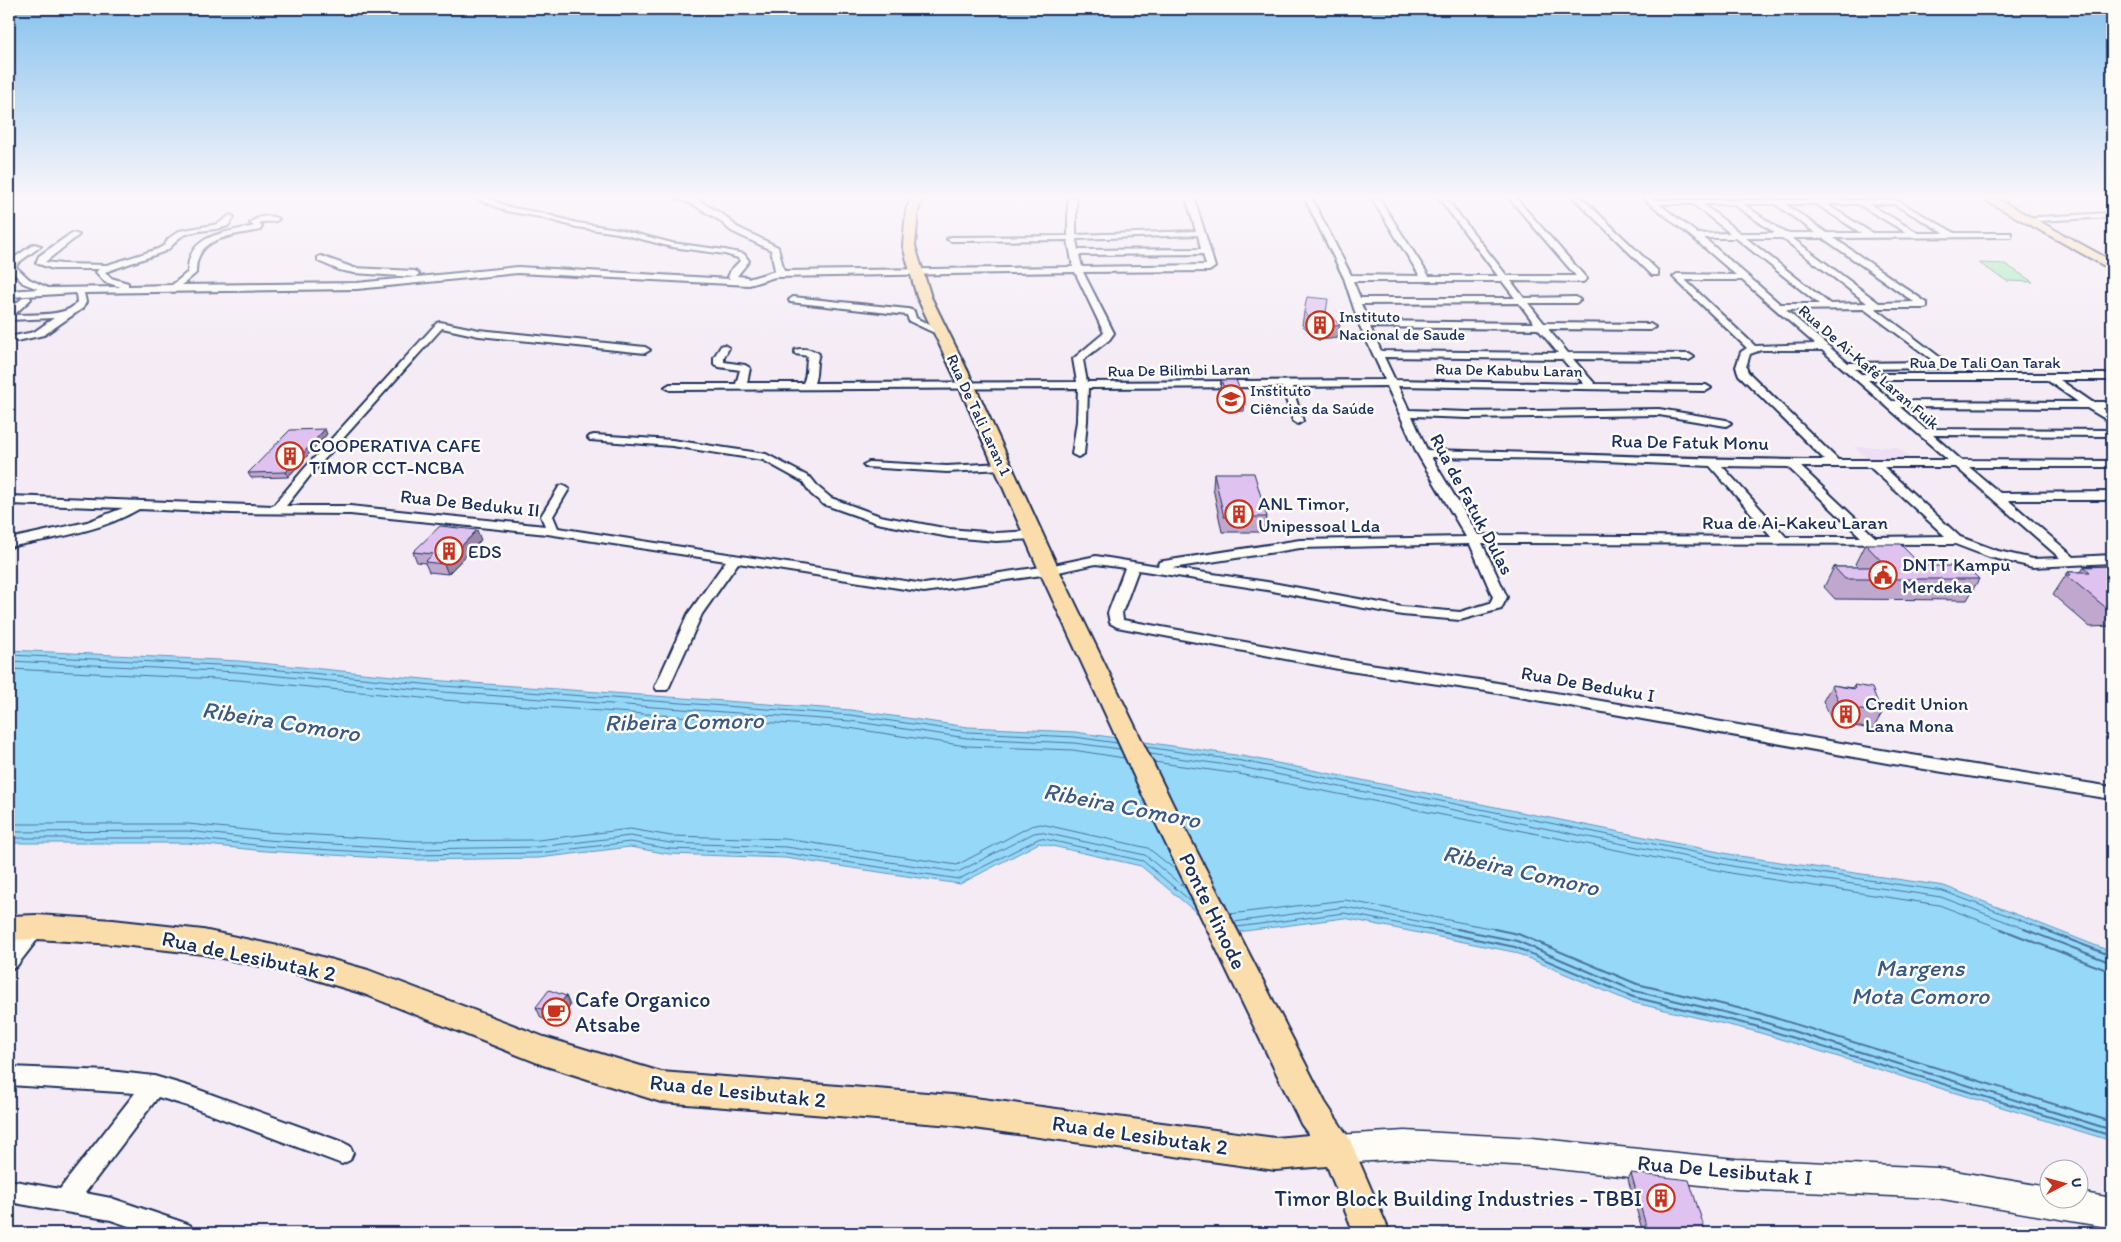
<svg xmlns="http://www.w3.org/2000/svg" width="2121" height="1242" viewBox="0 0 2121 1242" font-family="Itim,sans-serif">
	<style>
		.built { fill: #eedff4 }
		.green { fill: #a4eab6; stroke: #608c8a }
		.water { fill: #96d8f8; stroke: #6594ba }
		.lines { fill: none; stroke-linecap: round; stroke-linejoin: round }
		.shore-far1 { stroke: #4c739c; stroke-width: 1 }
		.shore { stroke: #4c739c; stroke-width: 2 }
		.street-casing { stroke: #1b2f5e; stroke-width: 4 }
		.secondary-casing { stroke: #1b2f5e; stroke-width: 3 }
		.primary-casing { stroke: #1b2f5e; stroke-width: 4 }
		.street { fill: #fdfcf7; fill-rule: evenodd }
		.secondary { fill: #fdfcf7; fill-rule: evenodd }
		.primary { fill: #fbddab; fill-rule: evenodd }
		.wall { fill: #c0a7ce; stroke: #1b2f5e }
		.shaded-wall { fill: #9c88a8; stroke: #1b2f5e }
		.building { fill: #dfc2f0; stroke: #1b2f5e }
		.labels { text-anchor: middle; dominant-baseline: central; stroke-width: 5; stroke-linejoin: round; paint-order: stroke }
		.far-poi-label { font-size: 16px; fill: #1b2f5e; stroke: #fdfcf7; text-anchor: start }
		.far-street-label { font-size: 16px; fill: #1b2f5e; stroke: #fdfcf7 }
		.street-label { font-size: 19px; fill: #1b2f5e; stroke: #fdfcf7 }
		.poi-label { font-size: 19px; fill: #1b2f5e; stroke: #fdfcf7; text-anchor: start }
		.near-street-label { font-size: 22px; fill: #1b2f5e; stroke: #fdfcf7 }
		.near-poi-label { font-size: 22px; fill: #1b2f5e; stroke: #fdfcf7; text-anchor: start }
		.near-water-label { font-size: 24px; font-style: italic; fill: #3a5984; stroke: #fdfcf7 }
	</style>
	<rect width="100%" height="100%" fill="#f4ebf5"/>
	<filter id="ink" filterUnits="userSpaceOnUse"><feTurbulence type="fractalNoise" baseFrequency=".02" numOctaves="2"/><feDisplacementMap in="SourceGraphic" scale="10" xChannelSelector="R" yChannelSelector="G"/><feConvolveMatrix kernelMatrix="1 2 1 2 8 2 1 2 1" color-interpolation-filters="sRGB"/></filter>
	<g filter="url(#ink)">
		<path class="built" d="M1854 447H1897L1912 459 1869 460Z"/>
		<path class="green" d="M1979 263 2005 264 2033 282 2007 281Z"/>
		<path class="water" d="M9 650 239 661 444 681 851 710 968 727 1075 732 1242 756 1739 856 1944 886 2112 952V1141L1754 1031 1631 1002 1514 952 1344 918 1222 934 1141 866 1039 843 960 884 785 858 669 854 630 847 539 858 415 860 265 851 187 843H9Z"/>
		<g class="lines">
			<path class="shore-far1" d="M9 655 239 666 443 686 850 715 968 732 1075 737 1117 743
				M9 661 238 672 443 692 850 721 967 738 1074 743 1120 749
				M9 669 238 680 442 700 849 728 966 746 1073 750 1124 758
				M1146 747 1242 761 1738 861 1943 891 2046 930
				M1150 754 1241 767 1737 867 1941 897 2028 930
				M1154 762 1239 774 1736 874 1939 905 2005 930
				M9 824H188L266 832 415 841 538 840 630 829 671 836 786 839 957 865 1031 826 1041 824 1148 848 1178 872
				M9 832 188 831 266 840 415 849 538 847 630 836 670 843 786 847 958 872 1034 833 1040 832 1145 855 1186 889
				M9 838H188L265 846 415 855 539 853 630 842 670 849 785 853 959 879 1040 838 1143 861 1193 903
				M1230 914 1345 900 1500 930
				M1234 922 1345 907 1464 930
				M1237 927 1344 913 1432 930"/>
			<path class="shore" d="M1426 929 1515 947 1633 997 1755 1026 2112 1136
				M1457 929 1517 941 1635 991 1757 1020 2112 1130
				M1494 929 1518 934 1637 984 1759 1013 2112 1122
				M2001 929 2104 969 2112 970
				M2024 929 2112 963
				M2042 929 2112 956"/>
			<g class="street-casing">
				<path id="street" d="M474 197H485L508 207 541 213 577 223 618 229 672 243 725 250 744 254 749 261 737 276 747 277 748 279 775 271 771 250 731 231 719 220 694 205 674 197H687L700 201 725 216 737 227 778 247 784 271 1073 267 1068 240 951 241 947 239 951 237 1068 236V197H1076V235L1196 231 1186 197H1194L1215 267 1209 271 1083 272 1114 333 1109 340 1083 360 1087 382 1385 380 1359 324 1344 278 1304 197H1311L1351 275 1420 276 1371 197H1378L1429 276H1498L1438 197H1445L1507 276H1576L1508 197H1515L1587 279 1583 282 1511 281 1524 298 1576 297 1580 300 1576 303H1528L1544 323 1650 324 1655 327 1650 330 1548 329 1568 353 1689 354 1694 357 1689 360 1573 359 1595 384 1706 385 1711 388 1706 391 1398 386 1409 410 1468 412 1659 409 1726 420 1731 423 1726 426 1659 415 1468 418 1412 416 1427 450C1560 453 1693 460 1825 460L1739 375 1736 367 1741 352 1747 348 1673 277 1677 274 1736 275 1693 238 1642 197H1650L1653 200H1896L1955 233H2011V237H2008L1834 238 1927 303V307L1924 308H1875L1950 365 1945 368 1855 369 1861 374H2112V380H2060L2092 402H2112V408H2102L2112 415V423L2087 408 1900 407 1925 429 2112 430V436L1933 435 1961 460 2112 461V467H1969L2000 493 2112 492V500H2008L2074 557 2112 555V563L2033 567 1989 557 1955 544 1482 543 1507 597 1501 609 1460 620 1402 615 1267 590 1138 570 1122 613 1123 620 1349 661 1486 681 1887 751 2112 787V799L1887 763 1486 691 1349 671 1117 627 1110 623 1108 613 1125 568 1096 564 1049 574 924 592 738 563 702 614 669 687 667 690H657L655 687 688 614 726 561 547 534 350 514 231 513 139 509C100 532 53 538 9 547V539L87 522 123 508 9 504V496L273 506 304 469 437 323 440 322 479 330 645 347 650 350 645 353 479 336 442 328 312 473 286 506H350L545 526 541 516 559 487 563 485 569 489 553 516 558 528 924 584 1049 566 1096 556 1158 566 1159 562 1164 561 1300 540 1466 537 1417 453 1387 386 1292 387 1303 421 1298 424 1293 421 1282 387 1088 388 1087 421 1084 454 1078 457 1072 454 1077 421 1078 388 670 390 665 387 670 384H736L740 370 719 367 714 364V357L721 346 724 345 729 348 724 357V362L745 365 750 368 747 383H803C808 374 805 365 808 356L795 354V350C801 348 814 349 819 354 815 364 818 373 814 383L1077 382 1073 359 1104 333 1075 272 775 277 749 285 518 273 357 289 84 293 86 302 83 308 44 335 17 341 12 338 14 336 34 332 54 318 9 320V309L24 297H30L31 299 16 313V315C32 314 69 317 77 302L76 293 9 297V291L38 289 23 283 9 268 11 260 34 244 41 246 18 263 16 267 29 279 48 288 121 287 105 282 96 272 99 269H53L36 263 39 256 72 233 79 235 45 262 62 264 107 265 158 249 165 245 168 239 179 231 218 224 230 215 234 217 228 226C214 231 198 229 184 235 175 239 173 248 163 252L105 272 111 278 128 283V286L172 285 188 272C187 234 225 233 254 226L250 223C258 216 270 214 279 219 274 224 265 220 259 223L262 226 260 230C232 236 195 236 196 273L182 285 357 283 518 267 730 279 728 277 731 270 740 261 738 258 725 254 672 247 618 233 576 227 540 217 506 211ZM1659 204H1693L1730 233 1698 234ZM1703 204H1733L1775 233H1740ZM1743 204H1775L1816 233H1785ZM1785 204H1816L1861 233H1827ZM1826 204H1858L1907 233H1872ZM1869 204H1894L1944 233H1918ZM1198 235 1201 249 1078 250 1076 239ZM1704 238H1736L1819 304H1780ZM1746 238H1782L1867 303 1830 304ZM1792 238H1823L1914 302 1879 303ZM1203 254 1206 265 1082 267 1079 255ZM1685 280H1742L1815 344 1755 346ZM1353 281H1502L1515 298H1360ZM1519 303 1534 323 1368 321 1361 304ZM1864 309 1935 362 1848 363 1786 310ZM1370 327 1538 329 1558 353 1381 351ZM1761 350H1822L1948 460H1838L1748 372 1746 367 1750 354ZM1384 357 1562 359 1584 384 1395 380ZM1868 380H2047L2078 402 1892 401ZM1431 457 1564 459 1710 466 1772 537 1478 535ZM1722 466 1788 467 1861 537H1786ZM1801 467H1870L1945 536 1875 537ZM1884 467H1956L2060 558 2033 559 1998 551 1960 537ZM1470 544 1493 597 1490 603 1460 612 1402 607 1267 582 1172 568 1300 548Z
					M1573 197H1581L1658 271V275H1652Z
					M2112 213V217L2038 221 2034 219 2038 217Z
					M321 256 354 268 415 271 419 274 415 277 354 273 339 270 318 261V257Z
					M793 297 908 309 914 311 916 318 946 333 941 336 909 321 907 315 790 302 789 300Z
					M594 435 672 440 766 454 811 478 819 488 831 498 880 516 949 529 996 533 1033 531 1039 535 1033 539 996 541 949 537 877 523 823 504 811 494 803 482 763 460 672 446 590 440 588 438 590 436Z
					M869 462 947 466 1002 463 1008 466 1002 469 947 472 865 467 863 465Z
					M37 919 43 922 46 927 43 932 16 967 9 969V948L31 922Z
					M9 1067 109 1071 154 1076 191 1087 342 1142 350 1146 353 1153 350 1160 342 1164 191 1107 158 1097 85 1193 111 1198 182 1222 190 1225 193 1233H149L111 1220 9 1202V1180L60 1189 135 1093 9 1085Z"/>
			</g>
			<g class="secondary-casing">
				<path id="secondary" d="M1405 1131 1532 1138 1736 1159 1937 1168 2048 1187V1200H2078V1192L2112 1198V1228L1937 1198 1736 1189 1532 1166 1405 1159 1337 1163 1327 1159 1322 1149 1327 1139 1337 1135Z"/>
			</g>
			<g class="primary-casing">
				<path id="primary" d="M911 197H923L918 211 915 246 931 297 975 386 1059 570 1177 813 1325 1102 1349 1138 1390 1233H1354L1327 1166 1275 1170 952 1125 661 1102 543 1065 364 994 297 974 203 954 113 944 37 939 9 940V916L37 915 113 920 203 930 297 950 368 970 544 1037 661 1072 952 1095 1275 1138 1309 1135 1301 1124 1151 813 1039 570 959 386 917 297 903 246 906 211Z
					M1980 197H1994L2112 261V270Z"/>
			</g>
			<use href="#street" class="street"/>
			<use href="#secondary" class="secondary"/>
			<use href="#primary" class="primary"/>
		</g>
		<path class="wall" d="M1304 312 1326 313 1338 338 1318 340 1302 325Z
			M1221 380 1245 402 1244 411 1229 412 1220 389Z
			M327 434 288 477 251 478 248 473Z
			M1214 473 1267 517 1265 532H1222L1213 488Z
			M481 540 448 574 429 572 425 563 417 562 413 552Z
			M1865 544 1922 566 1979 579 1967 600 1835 599 1824 587 1834 567H1858L1855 564Z
			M2112 566V626L2090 627 2053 595 2068 572H2081L2084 567Z
			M1832 685 1852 688 1854 685 1882 713 1873 729 1833 723 1823 701Z
			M566 996 570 1006 557 1024 541 1018 536 1007Z
			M1631 1173 1706 1233H1643L1628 1179Z"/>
		<path class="shaded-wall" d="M1340 325 1338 338 1318 340 1320 328Z
			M325 429 327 434 288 477 286 472Z
			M477 530 481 540 448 574 444 564Z
			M566 996 570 1006 557 1024 552 1013Z"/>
		<path class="building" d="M1307 297 1328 299 1326 312 1340 325 1320 328 1304 312Z
			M1221 380H1236L1245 402 1230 403Z
			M325 429 286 472 248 473 290 430Z
			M1214 473H1254L1267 517H1224Z
			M440 526 477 530 444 564 425 562 433 554 413 552Z
			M1865 544H1900L1922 566H1966L1979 579H1845L1834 567H1887Z
			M2112 566V606H2104L2066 575H2071L2068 572H2090L2084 567Z
			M1832 685 1855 689 1854 685 1872 688 1882 713 1841 707Z
			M549 990 566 996 552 1013 536 1007Z
			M1631 1173 1689 1180 1706 1233H1648Z
			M1442 1229 1483 1233H1443Z"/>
	</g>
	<linearGradient id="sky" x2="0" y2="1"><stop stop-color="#87c2ee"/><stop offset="0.53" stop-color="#faf6fa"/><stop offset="1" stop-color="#faf6fa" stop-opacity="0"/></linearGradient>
	<rect width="2121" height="371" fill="url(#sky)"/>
	<defs>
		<g id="building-ring" transform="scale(1.4375)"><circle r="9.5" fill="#fdfcf7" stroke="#c8321e" stroke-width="1.5"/><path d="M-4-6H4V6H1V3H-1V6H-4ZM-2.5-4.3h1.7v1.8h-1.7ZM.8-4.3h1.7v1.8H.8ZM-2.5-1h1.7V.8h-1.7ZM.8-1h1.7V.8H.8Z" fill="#c8321e"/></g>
		<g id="university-ring" transform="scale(1.4375)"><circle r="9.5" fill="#fdfcf7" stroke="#c8321e" stroke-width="1.5"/><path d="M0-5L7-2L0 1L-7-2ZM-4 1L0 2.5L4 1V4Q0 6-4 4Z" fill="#c8321e"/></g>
		<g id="civic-ring" transform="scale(1.4375)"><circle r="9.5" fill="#fdfcf7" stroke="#c8321e" stroke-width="1.5"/><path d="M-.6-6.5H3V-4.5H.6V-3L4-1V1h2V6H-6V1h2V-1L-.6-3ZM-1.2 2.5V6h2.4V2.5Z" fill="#c8321e"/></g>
		<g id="cafe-ring" transform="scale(1.4375)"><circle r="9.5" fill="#fdfcf7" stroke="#c8321e" stroke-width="1.5"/><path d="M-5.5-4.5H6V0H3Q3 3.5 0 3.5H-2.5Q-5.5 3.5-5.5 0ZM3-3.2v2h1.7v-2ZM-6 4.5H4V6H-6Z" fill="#c8321e"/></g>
	</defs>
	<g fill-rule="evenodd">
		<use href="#building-ring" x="1320" y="325"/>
		<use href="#university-ring" x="1231" y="399"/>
		<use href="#building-ring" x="290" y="456"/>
		<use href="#building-ring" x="1239" y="514"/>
		<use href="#building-ring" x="449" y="551"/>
		<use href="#civic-ring" x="1883" y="575"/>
		<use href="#building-ring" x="1846" y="714"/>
		<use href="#cafe-ring" x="556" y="1012"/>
		<use href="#building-ring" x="1661" y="1198"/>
	</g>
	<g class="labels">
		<g class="far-poi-label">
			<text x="1339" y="316">Instituto<tspan x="1339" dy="18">Nacional de Saude</tspan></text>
			<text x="1250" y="390">Instituto<tspan x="1250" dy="18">Ciências da Saúde</tspan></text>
		</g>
		<g class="far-street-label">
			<text x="1985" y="362">Rua De Tali Oan Tarak</text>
			<text transform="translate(1869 367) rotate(41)">Rua De Ai-Kafé Laran Fuik</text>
			<text transform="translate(1179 370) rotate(-1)">Rua De Bilimbi Laran</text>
			<text transform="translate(1509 370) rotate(1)">Rua De Kabubu Laran</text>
			<text transform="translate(979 415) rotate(65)">Rua De Tali Laran 1</text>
		</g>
		<g class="street-label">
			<text transform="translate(1690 442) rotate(1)">Rua De Fatuk Monu</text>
			<text transform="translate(470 503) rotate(6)">Rua De Beduku II</text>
			<text transform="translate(1472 504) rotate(62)">Rua de Fatuk Dulas</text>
			<text x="1795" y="522">Rua de Ai-Kakeu Laran</text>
			<text transform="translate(1588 684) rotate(10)">Rua De Beduku I</text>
		</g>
		<g class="poi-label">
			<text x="309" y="445">COOPERATIVA CAFE<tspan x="309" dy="22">TIMOR CCT-NCBA</tspan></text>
			<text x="1258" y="503">ANL Timor,<tspan x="1258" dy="22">Unipessoal Lda</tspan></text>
			<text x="468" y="551">EDS</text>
			<text x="1902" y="564">DNTT Kampu<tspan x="1902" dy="22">Merdeka</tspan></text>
			<text x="1865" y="703">Credit Union<tspan x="1865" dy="22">Lana Mona</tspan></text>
		</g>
		<g class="near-street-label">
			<text transform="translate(1213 911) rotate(64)">Ponte Hinode</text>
			<text transform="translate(249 956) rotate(12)">Rua de Lesibutak 2</text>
			<text transform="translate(738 1091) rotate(6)">Rua de Lesibutak 2</text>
			<text transform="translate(1140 1135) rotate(8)">Rua de Lesibutak 2</text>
			<text transform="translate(1725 1170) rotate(5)">Rua De Lesibutak I</text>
		</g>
		<g class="near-poi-label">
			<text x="575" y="999">Cafe Organico<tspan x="575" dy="25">Atsabe</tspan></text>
			<text x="1642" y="1198" text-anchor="end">Timor Block Building Industries - TBBI</text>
		</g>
		<g class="near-water-label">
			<text transform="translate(281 721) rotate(9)">Ribeira Comoro</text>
			<text transform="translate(684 721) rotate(-1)">Ribeira Comoro</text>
			<text transform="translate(1122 805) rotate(11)">Ribeira Comoro</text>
			<text transform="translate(1521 870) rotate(13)">Ribeira Comoro</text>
			<text x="1920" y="967">Margens<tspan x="1920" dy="28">Mota Comoro</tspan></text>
		</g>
	</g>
	<rect width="2121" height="1242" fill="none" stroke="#fdfcf7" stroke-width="30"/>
	<rect x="15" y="15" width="2091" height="1212" fill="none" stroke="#1b2f5e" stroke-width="2" filter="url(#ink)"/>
	<g transform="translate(2064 1184) rotate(84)"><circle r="24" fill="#fdfcf7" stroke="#a3aaba"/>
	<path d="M0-4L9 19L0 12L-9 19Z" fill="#c8321e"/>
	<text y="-8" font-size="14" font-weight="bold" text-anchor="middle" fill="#1b2f5e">U</text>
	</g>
</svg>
